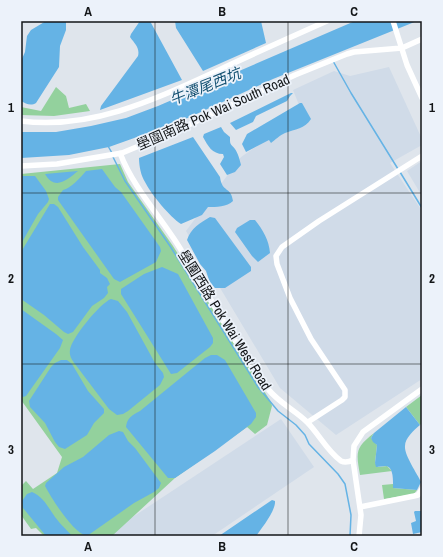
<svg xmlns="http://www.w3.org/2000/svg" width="443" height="557" viewBox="0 0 443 557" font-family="'Archivo Narrow','Noto Sans TC',sans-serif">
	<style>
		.built { fill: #d0dbe8 }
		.green { fill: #93d19d }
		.water { fill: #65b3e5 }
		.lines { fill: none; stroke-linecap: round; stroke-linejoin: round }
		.stream { stroke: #65b3e5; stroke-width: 1.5 }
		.minor { stroke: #fff; stroke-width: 5.5 }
		.grid { fill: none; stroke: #131618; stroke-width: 1; stroke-opacity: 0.55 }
		.labels { text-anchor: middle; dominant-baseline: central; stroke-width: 3.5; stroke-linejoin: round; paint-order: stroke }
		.street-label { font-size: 14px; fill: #131618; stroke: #ecf2fa }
		.water-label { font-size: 15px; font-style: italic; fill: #145172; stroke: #ecf2fa }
		.neatline { fill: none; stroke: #131618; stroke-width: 1.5 }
		.grid-label { font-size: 13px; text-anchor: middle; font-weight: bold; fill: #131618 }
	</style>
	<rect width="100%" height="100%" fill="#dfe5ec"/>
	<path class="built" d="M389 67 422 139V145L390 163 422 211V379L336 435 280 388 186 231 241 157 303 115 293 90 334 71 350 76Z
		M422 161V196L407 171Z
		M281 419 314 467 212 536H104Z"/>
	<path class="green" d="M56 87 66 96 69 108 86 104 90 111 54 116 21 115V107L41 111Z
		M120 164 128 182 173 246 271 402 272 406 267 425 255 434 247 427 175 478 112 536H44L36 528 31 529 21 515V486L26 481 33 489 57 473 62 457 21 400V174Z
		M422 395V423L420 425 406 407Z
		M374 433 371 438 377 445 375 463 378 467 387 466 392 471 360 475C356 452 355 448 374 433Z
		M393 484V488L417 490 414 494 384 499 382 485Z"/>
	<path class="water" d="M46 21H66V30L60 46 59 67 36 103C31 106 26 104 21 101V61L25 52 27 36 31 30Z
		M140 21H150L182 80 100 110 101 106 138 56C140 48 135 44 130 37L131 34Z
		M175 21H261L266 43 203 71 176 28Z
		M355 21H417L273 79 179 122 109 147 69 155 21 158V132H56L91 126 126 118 158 106Z
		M291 93H293L290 96 287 101 256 116 253 122 236 130 230 123Z
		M300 103H302L311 119C305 129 295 129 285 133 280 135 275 140 271 143L269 140 246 152 242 144 247 134Z
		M221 127 224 132 230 137C230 145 230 143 235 149 238 153 240 161 241 165L235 172 227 175 220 164 224 157 223 154C212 154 208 146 203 137L204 134Z
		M193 137 220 177C222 193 231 186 233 201 227 207 216 207 208 207L202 215 181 224C170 217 151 194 145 182 141 176 139 166 139 158Z
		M102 169 115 187 121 192 160 247 161 251 156 262 120 282 114 279 58 200V197L63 190C71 188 80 178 86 171Z
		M78 171C67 180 55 191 45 174Z
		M21 176H35L46 191 49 199 48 202 38 214 21 244Z
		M50 204H54L58 207 83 247 100 270V273L107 278 110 284 107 287 108 293 104 298 92 306 73 332 68 334 64 332 44 315 21 299V252Z
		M210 217 215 218 251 267V271L225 288H215L210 283 206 271 200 264 187 240C191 228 200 223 210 217Z
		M250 220H255C263 230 269 240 270 253L258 262 252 256 235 232 237 228Z
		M162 267 178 274 213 338V343L210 347 177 373 171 374 121 294V289L144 274Z
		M111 299 118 301 127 312 155 363 163 373 164 377 160 385 128 411 123 414 117 415 109 409 75 364C72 360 69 356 70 350 71 339 100 303 111 299Z
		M21 309 56 334 63 340 60 348 26 396 23 397 21 395Z
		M211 355H217L225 360 256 413V417L251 424 215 451 175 478H168L126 427C127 418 132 415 140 411L205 358Z
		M61 360H67L72 364 88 391 104 409V413L94 423 87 435 65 449 59 447 55 442 45 423 30 407 29 401 51 367 55 363Z
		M406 407 420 425C414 430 405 438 405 446 404 455 417 473 421 482L417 490 393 488C393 482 394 467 386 466 383 466 379 467 376 467L375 463 377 445 373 442 371 438 374 433Z
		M119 431 123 432 128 441 135 448 161 483 159 488 154 492 134 503 87 536C73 533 52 499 45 486L46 483 64 467 83 457 109 435Z
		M32 492C42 496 47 505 53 514 58 522 66 529 72 536H46L23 508 22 501 27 494Z
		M272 500 275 501C276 510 262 528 256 536H219Z
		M415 511H422V532L413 534 411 523 416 521 414 512Z"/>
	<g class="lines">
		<path class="stream" d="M333 61 351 93 398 169
			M108 146 112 153
			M113 157 125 181 170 246 258 387 278 411 296 425 305 435 309 444 338 474 345 484 351 515 350 536
			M400 172 422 208"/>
		<path class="minor" d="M393 21 407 65 422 98
			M21 121C92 130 156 99 219 70 255 53 291 37 327 21
			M120 153C133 187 159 215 178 245 208 293 234 344 268 389 279 403 295 410 307 422 319 434 327 451 341 461 345 463 349 462 353 460
			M21 166 57 164 122 153 182 128 295 75 347 54 354 52 402 48 422 39
			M308 422 342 400 345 397V390L311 339 290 298 277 264 276 256 282 247 319 221 422 156
			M360 507 414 496 418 495 422 489
			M359 536 361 515 353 460 354 446 363 432 422 389"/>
	</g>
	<path class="grid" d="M155 21V536M288 21V536M21 193H422M21 364H422"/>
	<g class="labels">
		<g class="street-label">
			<text transform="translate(213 112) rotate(-24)">壆圍南路 Pok Wai South Road</text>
			<text transform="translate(225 320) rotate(58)">壆圍西路 Pok Wai West Road</text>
		</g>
		<g class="water-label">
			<text transform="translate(205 86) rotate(-22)">牛潭尾西坑</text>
		</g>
	</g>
	<rect width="443" height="557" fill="none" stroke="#ecf2fa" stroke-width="44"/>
	<rect x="22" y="22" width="399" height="513" class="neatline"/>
	<g class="grid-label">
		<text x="88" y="16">A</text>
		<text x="222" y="16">B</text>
		<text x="354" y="16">C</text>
		<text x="11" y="112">1</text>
		<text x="432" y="112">1</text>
		<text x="11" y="283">2</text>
		<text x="432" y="283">2</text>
		<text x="11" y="454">3</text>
		<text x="432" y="454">3</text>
		<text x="88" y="551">A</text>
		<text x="222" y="551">B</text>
		<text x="354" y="551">C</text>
	</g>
</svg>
